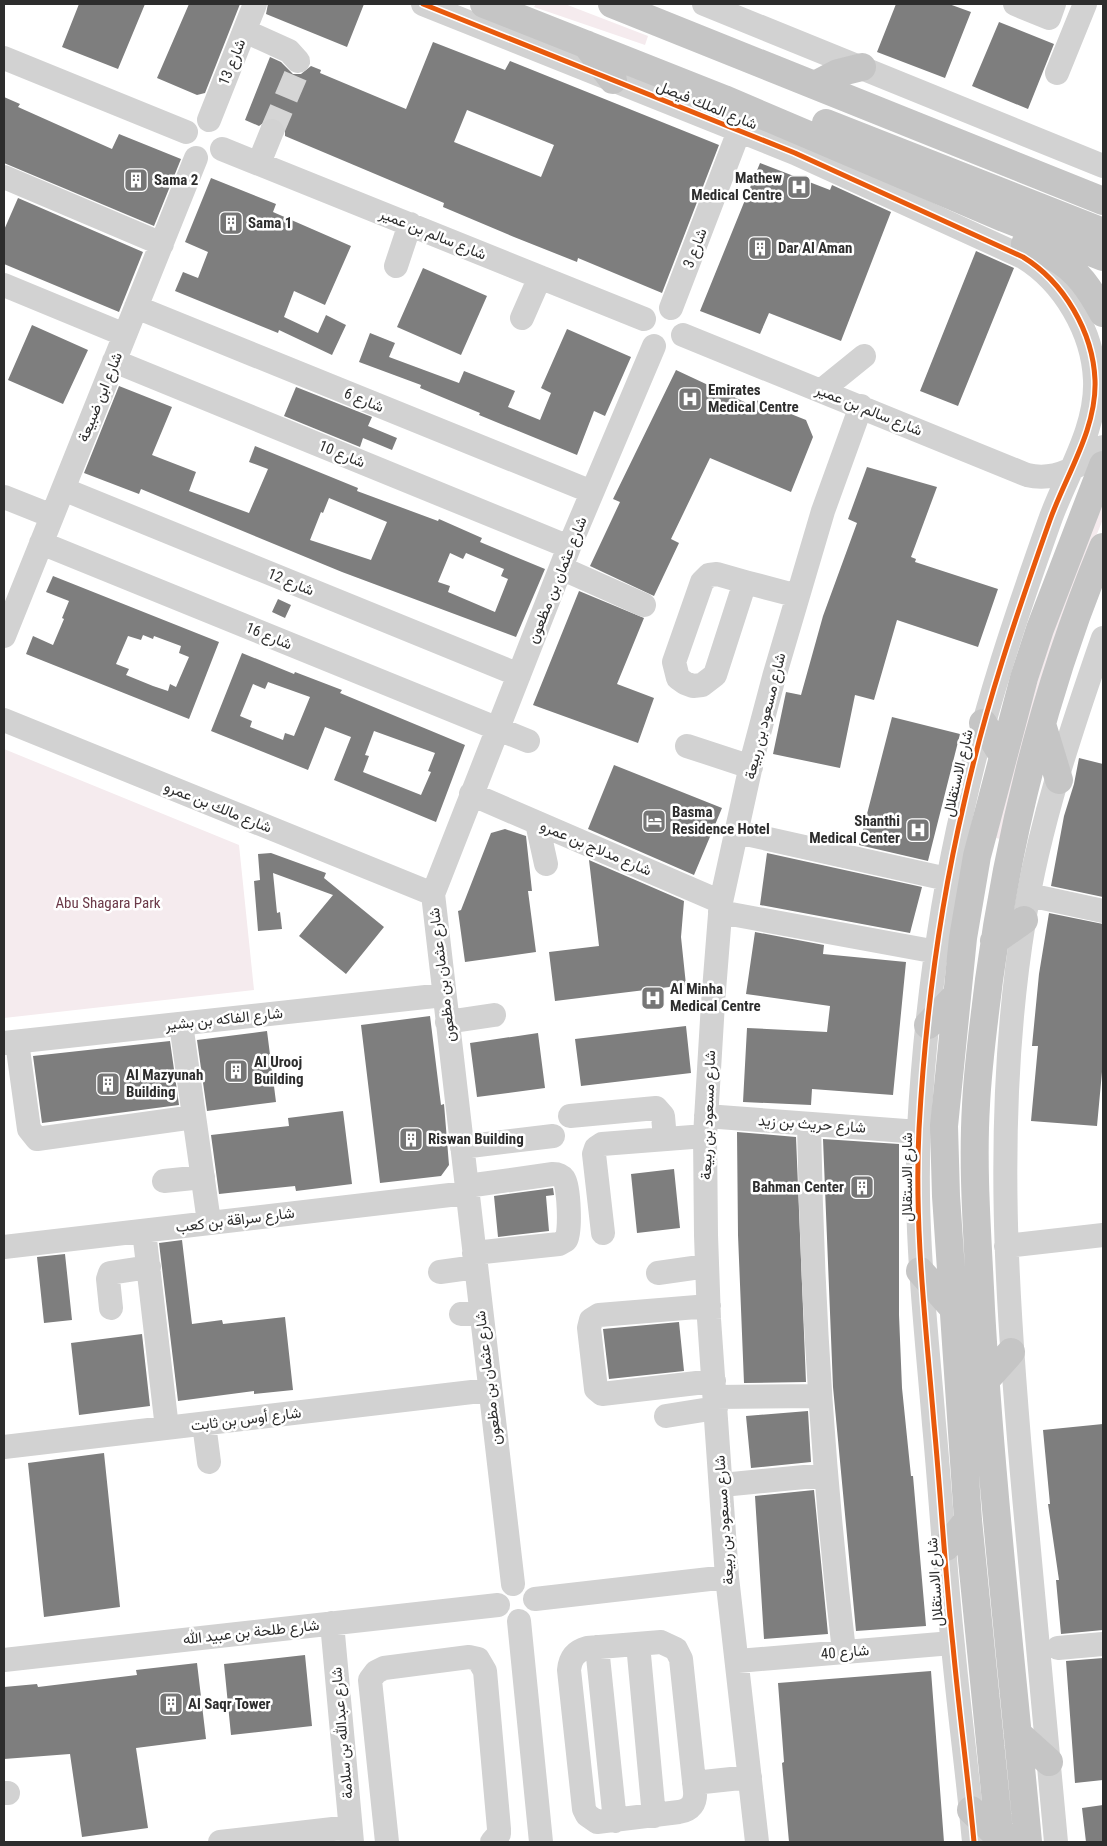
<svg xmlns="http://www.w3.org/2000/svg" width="1107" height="1846" viewBox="0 0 1107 1846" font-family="'Roboto Condensed',Vazirmatn,sans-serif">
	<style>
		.green { fill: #f5ebee }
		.building { fill: #7e7e7e; fill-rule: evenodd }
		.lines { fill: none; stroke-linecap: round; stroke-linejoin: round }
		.minor-tunnel { stroke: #d5d5d5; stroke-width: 24; stroke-dasharray: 24 12; stroke-linecap: butt }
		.minor { stroke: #d2d2d2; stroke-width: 24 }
		.major { stroke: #c5c5c5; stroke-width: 28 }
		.cycleway-casing { stroke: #fff; stroke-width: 8 }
		.cycleway { stroke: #e8590c; stroke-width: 5 }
		.labels { text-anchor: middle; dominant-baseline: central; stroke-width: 5; stroke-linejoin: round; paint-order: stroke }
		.street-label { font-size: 15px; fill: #2d2d2d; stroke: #fff }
		.poi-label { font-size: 15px; font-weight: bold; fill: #2d2d2d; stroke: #fff; text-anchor: start }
		.park-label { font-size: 15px; fill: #6b3948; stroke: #fff }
	</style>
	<rect width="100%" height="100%" fill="#fff"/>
	<path class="green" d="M536 4H565L648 36 645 45 534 7Z
		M1103 498V519L1083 569 1005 840 996 838 1021 735 1055 625Z
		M4 749 239 845 254 990 4 1018Z"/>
	<path class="building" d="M79 4H145L118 69 62 47Z
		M189 4H240L205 93 197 95 157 78Z
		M268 4H364L347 47 266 14Z
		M896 4H949L971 12 945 78 877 52Z
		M999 22 1054 44 1028 109 972 86Z
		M433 42 505 70 510 61 719 145 662 293 578 258 577 262 514 237 443 207 444 203 304 144 285 136V129L278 118H270L259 126 245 120 270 57 281 62 293 74H301L311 66 321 70 320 73 406 109ZM467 110 554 145 541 177 454 142Z
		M4 97 20 104 18 107 112 149 119 134 181 159 154 226 4 163Z
		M760 163 830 190 832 185 891 212 841 341 769 313 760 334 700 311Z
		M211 178 276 204 273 212 351 246 325 305 294 291 284 317 318 333 326 315 346 325 332 355 279 330 278 333 175 291 183 272 198 278 208 252 185 242Z
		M18 198 143 252 119 312 4 264V230Z
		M976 251 1014 268 958 406 920 391Z
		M423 268 487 296 461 355 397 327Z
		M32 325 88 350 63 404 8 380Z
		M567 329 631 357 605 416 594 411 577 455 479 415 480 413 420 388 421 385 359 362 370 333 395 343 389 357 459 383 464 371 515 391 508 407 540 420 551 393 541 388Z
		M676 370 753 406 756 400 806 420 813 437 791 492 710 458 671 539 679 543 654 596 590 566 620 502 613 499Z
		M119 386 172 407 152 455 196 472 189 491 249 513 268 469 249 462 255 446 358 488 357 491 438 521 439 519 482 538 480 542 545 569 516 637 342 572 141 489 139 494 84 473ZM329 498 387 522 371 560 310 540 321 512 323 513ZM450 553 463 559 466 553 504 569 501 576 508 579 495 612 448 592 450 586 438 582Z
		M296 387 372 417 368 426 397 438 392 450 363 438 360 447 284 416Z
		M867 467 937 487 911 557 916 559 915 562 998 589 978 647 897 620 874 700 855 695 840 768 773 754 786 692 801 695 823 616 857 523 848 519Z
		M53 576 219 642 189 719 26 654 33 636 53 645 64 619 62 618 69 601 46 592ZM143 635 153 639 154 636 181 646 179 653 189 657 176 687 170 684 168 691 153 686 126 675 129 669 116 664 128 636 141 640Z
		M579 591 644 618 617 684 654 698 638 743 533 705Z
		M278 599 291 605 285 618 272 612Z
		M242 653 294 674 295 672 342 690 340 693 465 745 436 822 334 780 351 737 325 727 308 770 211 731ZM268 682 310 697 294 736 285 733 283 740 250 727 252 721 240 716 253 684 265 689ZM374 731 435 753 428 771 431 772 421 795 363 772 369 756 365 755Z
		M892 717 960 734 928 861 859 845Z
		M1079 758 1103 764V897L1051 886 1064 816 1074 784Z
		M614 765 722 808 694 875 588 829Z
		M505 829 526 836 532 891H528L536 952 465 962 458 911 461 910 491 833Z
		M271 853 326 873 324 878 384 927 346 974 299 936 333 895 273 873 277 913 280 912 282 929 258 931 254 881 260 880 258 854Z
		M767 853 922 887 910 933 760 905Z
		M589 860 684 901 681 937 686 985 555 1001 549 952 599 946Z
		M1049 913 1103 924V1061L1097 1126 1031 1121 1038 1046H1032L1039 974Z
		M755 932 824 945 823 954 906 962 893 1095 812 1089 811 1105 743 1102 747 1028 827 1032 830 1006 746 994Z
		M430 1016 441 1105 444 1104 449 1165 441 1176 380 1183 361 1025Z
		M686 1026 691 1073 581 1086 575 1039Z
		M267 1031 276 1102 207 1111 197 1040Z
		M538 1033 545 1088 477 1097 470 1043Z
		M170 1041 179 1105 42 1123 33 1056Z
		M343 1111 352 1184 296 1191 295 1186 219 1194 211 1135 289 1126 288 1118Z
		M737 1132 796 1137 806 1382 744 1383 738 1235Z
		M823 1139 899 1144V1315L902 1388 911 1476H913L926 1626 856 1631 833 1387Z
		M674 1169 680 1228 637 1233 631 1174Z
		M553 1188 554 1195 546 1196 549 1231 498 1237 494 1196Z
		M182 1240 192 1324 222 1320 223 1324 285 1317 293 1390 254 1394V1391L178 1401 159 1243Z
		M65 1254 72 1320 44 1323 37 1257Z
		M679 1322 684 1371 609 1379 603 1329Z
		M142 1334 150 1406 79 1415 71 1343Z
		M808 1411 811 1462 751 1468 746 1416Z
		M1103 1424V1630L1061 1634 1056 1580H1059L1048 1504H1050L1043 1430Z
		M104 1453 120 1607 44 1617 28 1463Z
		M814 1490 828 1634 764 1639 755 1496Z
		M305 1655 312 1726 231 1735 224 1664Z
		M1103 1658V1780L1075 1783 1066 1661Z
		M197 1663 206 1739 136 1748 148 1828 82 1837 70 1754 4 1759V1687L37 1684 38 1687 137 1675 136 1670Z
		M931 1671 944 1842H789L782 1763 784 1762 778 1683Z
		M1103 1805V1842H1086L1082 1808Z"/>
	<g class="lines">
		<path class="minor-tunnel" d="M272 131 298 70V61"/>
		<path class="minor" d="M423 4 795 153 1023 257C1064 282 1093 332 1095 380 1097 429 1066 475 1050 520 1017 613 985 707 964 803 939 910 925 1020 919 1129 914 1228 926 1326 934 1424 941 1498 945 1572 953 1646 959 1711 968 1777 974 1842
			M704 4 1103 166
			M1015 4 1049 18 1054 4
			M245 31 289 51 298 61
			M4 58 186 132
			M1057 73 1085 4
			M209 120 255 4
			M222 149 644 319
			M259 163 272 131
			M4 177 162 244
			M396 266 410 224
			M4 285 125 335
			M136 307 592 492
			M671 308 739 131
			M522 318 540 277
			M683 335 1027 475C1057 482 1081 466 1103 447
			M114 361 569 547
			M822 390 864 356
			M63 489 519 675
			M4 497 52 516
			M41 543 528 741
			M561 568 644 605
			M717 574 745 582 715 675 702 685 693 686 685 683 678 678 674 662 702 582 709 575Z
			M745 582 798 596
			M4 636 196 158
			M4 720 433 894
			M687 746 751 767
			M471 794 721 902
			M537 823 546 864
			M737 832 947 879
			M1029 895 1103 911
			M720 912 937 952
			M447 1022 494 1015
			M181 1024 209 1222
			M17 1042 29 1129 37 1139 194 1117
			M4 1043 444 995
			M570 1116 656 1108 663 1116 665 1139
			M706 1116 919 1132
			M809 1124C812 1301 823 1476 844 1651
			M462 1147 553 1136
			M164 1181 203 1177
			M467 1186 553 1174C558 1174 561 1175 564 1179 569 1187 571 1232 566 1240L559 1244 474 1253
			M144 1231 167 1428
			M603 1233 594 1154 596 1148 602 1144 705 1136
			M1006 1246 1103 1235
			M4 1247 467 1193
			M440 1272 476 1267
			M658 1273 707 1266
			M709 1306 599 1315 591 1320 589 1328 596 1389 602 1394 714 1381
			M111 1308 108 1279 110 1273 149 1267
			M461 1314 481 1312
			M715 1397 819 1396
			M666 1416 716 1408
			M204 1424 209 1462
			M4 1447 489 1390
			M722 1485 825 1475
			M513 1584 433 894 569 547 654 346
			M535 1599 727 1577
			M519 1621 541 1842
			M332 1623 352 1842
			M661 1642 676 1649 681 1659 695 1791C696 1803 691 1810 679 1812L597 1822 587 1815 584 1809 569 1670C570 1658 576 1651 587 1648Z
			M638 1644 654 1816
			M597 1647 615 1821
			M1058 1648 1103 1644
			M4 1660 498 1605
			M738 1661 952 1643
			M694 1783 750 1777
			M4 1793H8
			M220 1842 350 1827
			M387 1842 370 1680 376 1672 384 1668 469 1657 478 1659 485 1671 499 1829V1834L492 1842
			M757 1842 727 1577 709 1319 706 1235 705 1136 713 1003 721 902 753 756 774 677 823 511 861 406
			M1056 1842C1045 1731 1036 1619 1025 1507 1007 1312 992 1116 1024 921 1039 825 1071 730 1103 638"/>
		<path class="major" d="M484 4 724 99 1004 218 1103 257
			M612 4 1103 201
			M586 44 613 80
			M815 85 838 73 862 67
			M826 123 1103 232
			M1025 244C1034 249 1045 252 1054 257 1077 269 1091 291 1103 313
			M983 723 1003 756
			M1042 724 1059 780
			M994 941 1024 920
			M928 1025 956 996
			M920 1271 953 1308
			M985 1381 1011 1352
			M946 1547 968 1520
			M1018 1734 1049 1762
			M971 1810 1000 1838
			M1000 1842 968 1520 946 1196 944 1126 963 938 977 856 1024 678 1040 629 1103 465
			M1028 1842C1012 1665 991 1487 981 1309 978 1241 972 1173 976 1105 978 1063 984 1022 989 980 1009 832 1046 685 1103 547"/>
		<g class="cycleway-casing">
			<path id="cycleway" d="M423 4 795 153 1023 257C1064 282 1093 332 1095 380 1097 429 1066 475 1050 520 1017 613 985 707 964 803 939 910 925 1020 919 1129 914 1228 926 1326 934 1424 941 1498 945 1572 953 1646 959 1711 968 1777 974 1842"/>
		</g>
		<use href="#cycleway" class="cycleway"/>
	</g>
	<defs>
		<g id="building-square" transform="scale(1.25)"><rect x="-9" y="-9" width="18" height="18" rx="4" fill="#767676" stroke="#fff"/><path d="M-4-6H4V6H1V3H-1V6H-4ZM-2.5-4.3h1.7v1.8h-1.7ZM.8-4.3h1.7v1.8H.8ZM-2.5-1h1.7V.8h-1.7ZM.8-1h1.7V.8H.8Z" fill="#fff"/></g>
		<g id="hospital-square" transform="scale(1.25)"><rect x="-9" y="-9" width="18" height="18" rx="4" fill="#767676" stroke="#fff"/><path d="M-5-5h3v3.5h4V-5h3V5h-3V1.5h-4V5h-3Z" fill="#fff"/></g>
		<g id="hotel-square" transform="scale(1.25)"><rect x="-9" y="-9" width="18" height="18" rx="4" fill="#767676" stroke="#fff"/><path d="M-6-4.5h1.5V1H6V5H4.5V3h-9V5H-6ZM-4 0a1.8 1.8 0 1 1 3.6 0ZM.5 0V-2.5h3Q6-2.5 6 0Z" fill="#fff"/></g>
	</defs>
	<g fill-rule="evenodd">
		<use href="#building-square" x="136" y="180"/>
		<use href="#hospital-square" x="799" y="187"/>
		<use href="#building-square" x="231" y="223"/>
		<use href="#building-square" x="760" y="248"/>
		<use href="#hospital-square" x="690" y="399"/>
		<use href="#hotel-square" x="654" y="821"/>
		<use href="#hospital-square" x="918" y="830"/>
		<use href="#hospital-square" x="653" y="998"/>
		<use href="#building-square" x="236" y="1071"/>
		<use href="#building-square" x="108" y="1084"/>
		<use href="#building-square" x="411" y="1139"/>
		<use href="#building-square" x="862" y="1187"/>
		<use href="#building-square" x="171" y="1704"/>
	</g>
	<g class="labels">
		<g class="street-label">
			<text transform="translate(232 62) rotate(-68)">شارع 13</text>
			<text transform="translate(707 105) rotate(22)">شارع الملك فيصل</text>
			<text transform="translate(433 234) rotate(22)">شارع سالم بن عمير</text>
			<text transform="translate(695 248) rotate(-69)">شارع 3</text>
			<text transform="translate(100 397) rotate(-68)">شارع ابن ضبيعة</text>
			<text transform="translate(364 400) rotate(22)">شارع 6</text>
			<text transform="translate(869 410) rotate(22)">شارع سالم بن عمير</text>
			<text transform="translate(342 454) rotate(22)">شارع 10</text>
			<text transform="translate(557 580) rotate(-68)">شارع عثمان بن مظعون</text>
			<text transform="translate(291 582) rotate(22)">شارع 12</text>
			<text transform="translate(269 636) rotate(22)">شارع 16</text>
			<text transform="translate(765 716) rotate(-76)">شارع مسعود بن ربيعة</text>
			<text transform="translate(958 773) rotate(-77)">شارع الاستقلال</text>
			<text transform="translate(218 807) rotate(22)">شارع مالك بن عمرو</text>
			<text transform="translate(596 848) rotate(23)">شارع مدلاج بن عمرو</text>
			<text transform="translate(442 975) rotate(-97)">شارع عثمان بن مظعون</text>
			<text transform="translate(224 1019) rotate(-6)">شارع الفاكه بن بشير</text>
			<text transform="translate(708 1115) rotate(-88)">شارع مسعود بن ربيعة</text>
			<text transform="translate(812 1124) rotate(4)">شارع حريث بن زيد</text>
			<text transform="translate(907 1177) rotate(-90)">شارع الاستقلال</text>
			<text transform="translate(235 1220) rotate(-7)">شارع سراقة بن كعب</text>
			<text transform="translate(488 1378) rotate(-97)">شارع عثمان بن مظعون</text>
			<text transform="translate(246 1419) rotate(-7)">شارع أوس بن ثابت</text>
			<text transform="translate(724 1520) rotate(-94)">شارع مسعود بن ربيعة</text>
			<text transform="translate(935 1582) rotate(-94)">شارع الاستقلال</text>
			<text transform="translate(251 1632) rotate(-6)">شارع طلحة بن عبيد الله</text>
			<text transform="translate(845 1652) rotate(-5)">شارع 40</text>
			<text transform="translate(342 1733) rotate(-95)">شارع عبدالله بن سلامة</text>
		</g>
		<g class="poi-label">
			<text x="782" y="178" text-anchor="end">Mathew<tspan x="782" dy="17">Medical Centre</tspan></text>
			<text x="154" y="180">Sama 2</text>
			<text x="248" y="223">Sama 1</text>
			<text x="778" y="248">Dar Al Aman</text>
			<text x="708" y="390">Emirates<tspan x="708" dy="17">Medical Centre</tspan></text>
			<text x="672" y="812">Basma<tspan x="672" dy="17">Residence Hotel</tspan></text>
			<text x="900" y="821" text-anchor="end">Shanthi<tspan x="900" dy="17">Medical Center</tspan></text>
			<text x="670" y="989">Al Minha<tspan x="670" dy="17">Medical Centre</tspan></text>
			<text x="254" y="1062">Al Urooj<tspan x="254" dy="17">Building</tspan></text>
			<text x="126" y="1075">Al Mazyunah<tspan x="126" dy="17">Building</tspan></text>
			<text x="428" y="1139">Riswan Building</text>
			<text x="844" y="1187" text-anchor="end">Bahman Center</text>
			<text x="188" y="1704">Al Saqr Tower</text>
		</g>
		<g class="park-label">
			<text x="108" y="903">Abu Shagara Park</text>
		</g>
	</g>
	<rect width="1107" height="1846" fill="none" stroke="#2d2d2d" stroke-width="10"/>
</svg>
